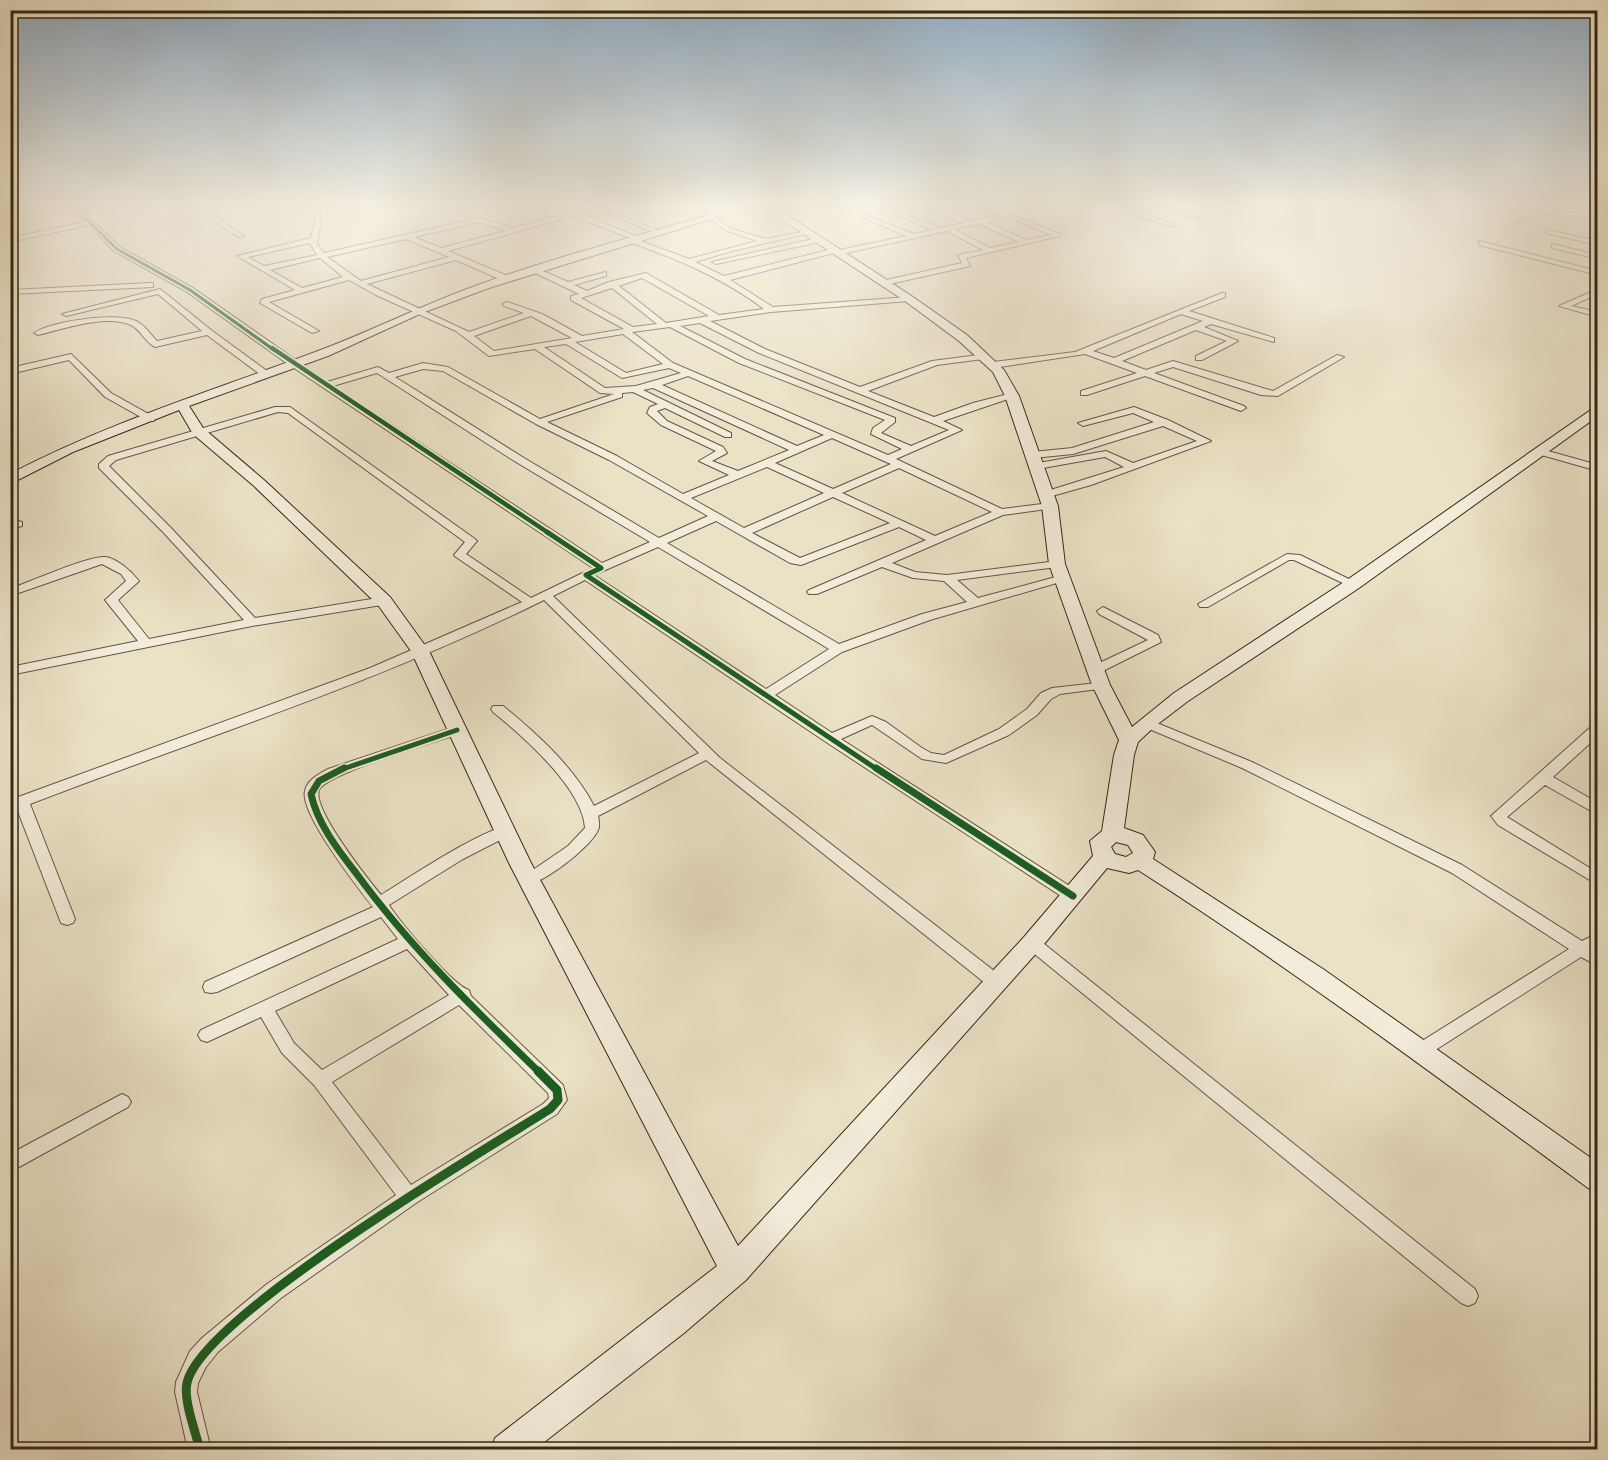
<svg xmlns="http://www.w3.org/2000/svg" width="1608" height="1460" viewBox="0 0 1608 1460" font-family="'Gentium Book Plus',serif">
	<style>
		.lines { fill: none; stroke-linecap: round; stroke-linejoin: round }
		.street-casing { stroke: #625644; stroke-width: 2 }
		.secondary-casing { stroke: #352818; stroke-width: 2 }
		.street { fill: #f2ecda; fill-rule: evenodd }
		.secondary { fill: #f2ecda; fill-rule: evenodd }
		.cycleway-far4-casing { stroke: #f2ecda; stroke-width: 5 }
		.cycleway-far3-casing { stroke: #f2ecda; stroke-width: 8 }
		.cycleway-far2-casing { stroke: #f2ecda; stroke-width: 9 }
		.cycleway-far1-casing { stroke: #f2ecda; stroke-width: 10 }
		.cycleway-casing { stroke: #f2ecda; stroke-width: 13 }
		.cycleway-far4 { stroke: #1b5e20; stroke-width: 3 }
		.cycleway-far3 { stroke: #1b5e20; stroke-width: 4.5 }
		.cycleway-far2 { stroke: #1b5e20; stroke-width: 5 }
		.cycleway-far1 { stroke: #1b5e20; stroke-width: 7 }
		.cycleway { stroke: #1b5e20; stroke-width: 9 }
	</style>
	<rect width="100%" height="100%" fill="#ebe2c6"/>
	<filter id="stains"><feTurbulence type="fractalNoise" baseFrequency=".00333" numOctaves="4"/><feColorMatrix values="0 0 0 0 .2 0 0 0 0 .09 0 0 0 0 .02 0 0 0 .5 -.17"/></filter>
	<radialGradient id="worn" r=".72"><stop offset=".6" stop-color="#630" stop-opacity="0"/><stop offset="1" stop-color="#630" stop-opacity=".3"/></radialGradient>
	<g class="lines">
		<g class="street-casing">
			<path id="street" d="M88 206H95L86 215 120 247 193 288 327 382 378 367 389 373 423 363 448 367 540 419 614 394 600 393 535 349 489 356 456 331 376 295 349 280 269 302 319 331 312 333 260 303 262 299 295 290 237 256 311 238 315 220 314 206H320L321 220 317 244 324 253 475 219 448 206H456L486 220 513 228 570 212 601 206 661 232 656 233 597 209 581 214 638 237V240L689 259 757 241 725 230 709 217 711 214 729 228 766 239 807 231 810 233 732 251 695 262 724 276 832 249 835 251 906 236 862 217 864 214 914 234 932 230 875 206H884L940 228 964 223 922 206H931L942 210 972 206 949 212 972 221 1001 215 982 206H990L1060 234V236L966 258 970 266 885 285 881 283 882 281 962 263 958 255 983 250 947 231 837 255 834 253 730 280 773 307 909 297 913 299 909 301 771 312 710 321 765 349 860 387 932 361 986 354V358L983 359 937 365 868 391 934 417 973 403 1012 393 1017 396 943 421 962 430 896 459 1002 509 1050 503 1055 506 1054 508 1003 515 892 563 915 572 947 575 1057 561 1063 564 1057 567 957 580 978 598 1063 575 1067 576V580L930 620 842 652 775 695 832 733 872 716 886 722 922 748 931 753 944 755 999 729 1027 709 1041 693 1052 688 1106 682 1107 685 1106 688 1060 694 1051 699 1037 715 1009 735 946 763 922 759 872 725 841 739 1079 892 1081 896 1079 900H1067L826 742 585 580 553 596 720 758 1002 977 1004 982 1002 987 996 988 990 987 706 760 598 816C599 820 600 826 598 830 592 846 539 888 524 884L521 880 524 876 568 846 585 828C583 789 523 736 493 712L491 709 493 706H503C536 733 574 767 594 806L699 753 544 600C379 682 202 738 30 804L75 919 73 923 67 925 61 923 17 809 10 811V800L370 668 522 602 456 557 454 555 465 542 288 413 278 412 116 460 109 466 171 528 255 618 384 597 390 601 388 604 252 626 10 675V667L138 641 105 600 126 581 121 574 102 564 10 596V589C29 582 88 556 105 557 117 558 132 572 139 581L137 583 118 600 149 639 244 620 163 532 99 468V464L108 456 275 407H290L475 539 477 541 466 554 531 598 593 568 285 362 187 292 114 251 89 225 10 242V238L85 222 79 215ZM573 216 630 238 629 242C677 259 723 278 764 309L719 315 646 273 609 282 587 291 574 285 606 276V272L568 282 536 268H533V272L579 294 571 296V300L624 329 582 336 542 314 507 302 503 304 504 306 524 313 469 332 367 284 456 260 504 281H510V277L448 251ZM1008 217 1051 235 1026 240 987 222ZM480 222 506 231 441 248 414 237ZM979 224 1019 242 990 248 954 229ZM406 239 449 257 361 281 327 257ZM310 243 317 255 264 266 248 257ZM320 258 343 277 302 288 270 270ZM642 278 709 316 666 323 619 286ZM612 288 657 324 633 327 581 298ZM531 316 572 338 494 351 474 336ZM700 323 759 353 949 430 911 446 881 433 895 422V418L745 359 680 326ZM670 327 739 363 885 420 873 428 871 434 902 449 888 455 673 363 632 332ZM623 334 663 364 626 373 575 342ZM566 344 622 378 669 368 681 373 636 386 605 388 544 347ZM423 369 443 371 536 424 609 460 708 516 659 538 524 458 395 377ZM377 373 516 462 650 542 602 563 333 386ZM688 376 824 435 797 446 662 385ZM653 388 789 450 738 471 712 461 727 453 723 447 667 421 657 411 665 408 725 437H731V433L643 390ZM633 392 658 404 650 407 647 413 661 425 716 451 699 461 729 475 683 494 617 456 547 422 622 397V393ZM832 438 884 461 891 464 833 489 775 463ZM767 467 824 493 744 528 691 498ZM899 468 992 512 935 536 842 493ZM833 497 890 523 800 558 752 533ZM716 521 790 563 801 565 899 527 926 540 809 590 807 592 809 594H817L882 567 913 578 944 581 967 602 922 614 839 644 667 543ZM658 547 829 649 766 689 594 575Z
				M192 206H199L244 236 238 237Z
				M1139 206H1146L1141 212 1176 225 1173 227 1134 214Z
				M1155 206H1164L1200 218 1195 219Z
				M1526 206H1537L1564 212 1598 214V218L1564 216 1550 213 1516 224V222L1542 211Z
				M1548 230 1598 241V245L1546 233Z
				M817 238H820V242L716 264 712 262Z
				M1479 241 1598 271V275L1479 245Z
				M1552 244 1598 255V259L1552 248Z
				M150 283H153V287L10 294V290Z
				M160 289 211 330 267 371V375H261L207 335 155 347C145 342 141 330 131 325 106 314 63 329 38 335L34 333C53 321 115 312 136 321 145 325 150 334 157 341L202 331 158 294 66 316 62 314Z
				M1598 289V294L1571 306 1598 312V317L1559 306Z
				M1222 293H1225V297L1189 311 1274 338V342L1211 324 1204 327 1238 341 1202 360H1196V356L1227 341 1196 330 1122 361 1146 370 1173 361 1273 391 1337 355 1344 357 1278 396 1261 395 1173 367 1154 373 1244 406 1246 408 1241 411 1145 376 1087 395H1081V391L1137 373 1085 354 993 368 989 365 993 362 1075 352ZM1181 314 1203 321 1114 358 1093 351Z
				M71 354 111 393 154 417V421H148L105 397 69 360 10 374V368Z
				M1134 407 1168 420 1211 441 1091 485 1045 498 1041 497V493L1124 467 1105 457 1037 469 1033 468V464L1106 451 1133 463 1197 441 1163 426 1073 454 1033 458 1028 455 1033 452 1072 448 1154 422 1133 413 1083 426 1078 423Z
				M1541 449 1598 465V471L1538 454 1536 452Z
				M18 521 22 522V526L10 529V523Z
				M1287 554 1300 555 1359 584 1353 587 1349 586 1294 560H1289L1208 607H1200L1198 604Z
				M1103 607 1158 635 1161 642 1099 673H1091L1089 670 1091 667 1148 640 1099 614 1097 611Z
				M1147 719 1252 762 1462 865 1582 941 1598 933V947L1594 949 1598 952V966L1581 957 1426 1056 1420 1058 1414 1056 1411 1051 1414 1046 1569 949 1452 873 1242 768 1142 726 1140 723 1142 720Z
				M1598 724V736L1553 777 1598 803V815L1545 785 1507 817 1598 873V885L1498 825 1491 816 1593 725Z
				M457 726 462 727 464 730 462 733C440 740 325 774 319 790 312 809 368 879 381 895 401 883 492 822 510 827L512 831 510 835 463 859 389 905C400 922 452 985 469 990L471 996 563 1085 567 1100 557 1114 416 1203 281 1298 218 1352 206 1367 198 1383 197 1392 211 1450H188L175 1392 176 1382 190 1351 202 1338 267 1284 396 1195 314 1085 282 1053 261 1017 207 1042 201 1040 198 1035 201 1030 398 939 381 917 217 992 211 993 205 992 203 987 205 982 373 907C358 888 299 812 305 791 307 780 319 774 328 769ZM407 949 449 995 322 1070 294 1043 275 1011ZM459 1005 548 1093 549 1098 543 1104 411 1185 332 1082Z
				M1032 937 1038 939 1475 1289 1478 1296 1475 1303 1468 1306 1461 1303 1026 947 1024 943 1026 939Z
				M122 1094 128 1097 131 1102 128 1107 10 1172V1154Z"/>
		</g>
		<g class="secondary-casing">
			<path id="secondary" d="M739 206H754L489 288 422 313 328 356 189 406 203 428 264 480 390 597 429 651 531 863 738 1246 1024 937 1093 856 1090 841 1102 831 1114 755 1119 740 1092 685 1049 564 1042 506 1005 396 993 372 959 341 905 301 782 220 772 206H782L789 216 913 297 967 335 1004 370 1019 396 1058 506 1065 564 1110 685 1132 727 1174 693 1347 580 1598 405V416L1359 588 1188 701 1154 727 1138 742 1134 755 1124 828 1143 835 1155 852 1153 859 1323 969 1598 1163V1191L1588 1188C1440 1079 1293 969 1138 870L1129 873 1107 868 1040 949 746 1280 684 1333 534 1450H491L495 1438 717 1266 509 863 411 651 378 605 254 486 193 434 179 410 73 452 10 484V474C109 422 215 390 318 351 372 331 424 304 478 285 563 254 653 232 739 206ZM1116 842 1128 845 1133 853 1126 857 1115 854 1111 847Z"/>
		</g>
		<use href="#street" class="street"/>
		<use href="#secondary" class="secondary"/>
		<g class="cycleway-far4-casing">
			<path id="cycleway-far4" d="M92 206 82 215 117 249 190 290 274 350"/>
		</g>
		<g class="cycleway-far3-casing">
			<path id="cycleway-far3" d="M272 348 550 534"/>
		</g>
		<g class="cycleway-far2-casing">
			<path id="cycleway-far2" d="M547 532 601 568 586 575 878 770
				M340 770 457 730"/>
		</g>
		<g class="cycleway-far1-casing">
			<path id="cycleway-far1" d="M344 768 319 781 311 794C317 823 338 850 356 873 410 947 474 1009 539 1072
				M876 768 1073 896"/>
		</g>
		<g class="cycleway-casing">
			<path id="cycleway" d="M200 1450C196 1433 183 1400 187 1383 201 1317 483 1151 550 1109L558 1100 557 1090 538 1071"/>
		</g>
		<use href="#cycleway-far4" class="cycleway-far4"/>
		<use href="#cycleway-far3" class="cycleway-far3"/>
		<use href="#cycleway-far2" class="cycleway-far2"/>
		<use href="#cycleway-far1" class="cycleway-far1"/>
		<use href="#cycleway" class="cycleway"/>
	</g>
	<linearGradient id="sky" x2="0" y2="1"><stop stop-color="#90adc3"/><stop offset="0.5" stop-color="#f6f2e5"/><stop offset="1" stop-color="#f6f2e5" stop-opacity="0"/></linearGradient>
	<rect width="1608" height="410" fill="url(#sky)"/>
	<rect width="1608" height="1460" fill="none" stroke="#ebe2c6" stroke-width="36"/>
	<rect x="12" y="12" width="1584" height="1436" fill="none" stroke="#352818" stroke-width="3"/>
	<rect x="18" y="18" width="1572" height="1424" fill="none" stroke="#352818" stroke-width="1.5"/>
	<rect width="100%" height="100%" filter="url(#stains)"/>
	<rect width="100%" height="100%" fill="url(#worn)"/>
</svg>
